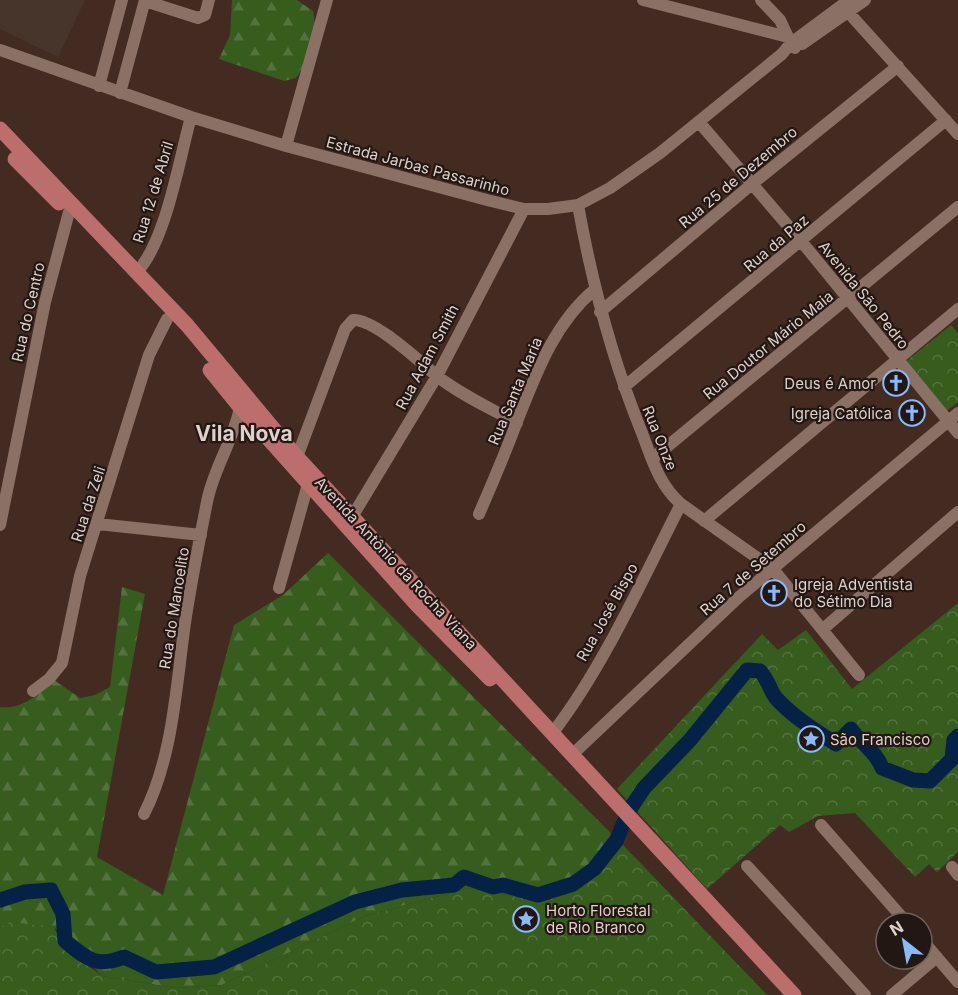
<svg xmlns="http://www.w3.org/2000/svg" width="958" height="995" viewBox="0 0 958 995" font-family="Inter,sans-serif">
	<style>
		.commercial { fill: #47352c }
		.forest { fill: url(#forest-firs) }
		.park { fill: url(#park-crowns) }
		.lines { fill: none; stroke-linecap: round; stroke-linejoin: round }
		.river { stroke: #052246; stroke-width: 15 }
		.minor { stroke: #8b7065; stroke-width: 12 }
		.major { stroke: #bc6e6c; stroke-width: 15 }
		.labels { text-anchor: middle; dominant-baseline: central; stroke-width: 4.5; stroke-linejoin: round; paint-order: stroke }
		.street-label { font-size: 15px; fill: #dfd0ca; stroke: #221713 }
		.poi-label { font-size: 15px; fill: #dfd0ca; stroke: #221713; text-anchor: start }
		.district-label { font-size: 21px; font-weight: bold; fill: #dfd0ca; stroke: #221713 }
	</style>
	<defs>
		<pattern id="forest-firs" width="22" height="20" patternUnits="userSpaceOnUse" patternTransform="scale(1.5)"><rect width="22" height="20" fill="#365c1e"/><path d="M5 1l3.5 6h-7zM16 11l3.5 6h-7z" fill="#53723d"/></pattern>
		<pattern id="park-crowns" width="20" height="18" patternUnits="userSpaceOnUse" patternTransform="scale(1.5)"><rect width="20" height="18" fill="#365c1e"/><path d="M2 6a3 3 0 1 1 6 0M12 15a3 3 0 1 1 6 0" fill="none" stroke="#53723d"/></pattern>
	</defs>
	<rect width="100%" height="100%" fill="#432b22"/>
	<path class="commercial" d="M0 0H85L58 57 0 29Z"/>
	<path class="forest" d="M232 0H297L313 11C318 33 309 60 296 78L284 81 219 59 230 35Z
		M328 553 624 846 576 888 539 901 469 888 365 916 222 985 175 988 102 976 54 927 0 928V707C22 710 39 694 54 680L80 698 95 695 110 687 122 587 145 594 97 857 163 895 234 625 283 595Z"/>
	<path class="park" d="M951 325 958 333V402L944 413 904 363Z
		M958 603V852L937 872 929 864 915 877 855 813 818 816 789 832 780 825 707 889 617 789 762 634 778 650 806 630 852 689Z
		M624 846 767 995H0V928L10 922 54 927 63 947 102 976 175 988 222 985 365 916 469 888 539 901 576 889Z"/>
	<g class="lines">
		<path class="river" d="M0 900 25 892 51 890 63 914 65 941C87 959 96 968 124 957L156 972 214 967 355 902 402 890 454 885 464 877 493 887 503 885 538 895 573 884 594 869 616 841 630 809 644 788 690 740 747 670 760 671C769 681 770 691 776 698 793 717 816 731 836 744L851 729C860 743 877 752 882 768L913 780 930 781 952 759 954 740 958 736"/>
		<path class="minor" d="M643 0 788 37 795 48
			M761 0 780 20 788 37
			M145 1 198 18 205 15 209 0
			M848 12 958 134
			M802 44 865 0
			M0 50 191 117 286 146 487 200 524 209H548L578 205 610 188 660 153 782 54 791 43 849 0
			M99 86 122 0
			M120 93 145 0
			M699 122 801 241 958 433
			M286 146 327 0
			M578 205C592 283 612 359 642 433 652 459 659 485 681 504L773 569 859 675
			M137 272C166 241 179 160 191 117
			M600 312 752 184 898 66
			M624 387 946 120
			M297 457 345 329 353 320C375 319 420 362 437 376 461 395 490 408 517 423
			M652 459 958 207
			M479 514C492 484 505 454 516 424 536 374 553 325 594 290
			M352 517 437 376 524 209
			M704 521 958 309
			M98 524 201 535
			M0 525 45 302 69 212
			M279 588 308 484
			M823 629 958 512
			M33 691 49 679 62 663 80 576 149 355 167 319
			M554 731C604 666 643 578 681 504
			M574 753 739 597 958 413
			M144 814C173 757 176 687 185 623 191 583 199 542 207 502 213 469 234 440 240 407
			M821 825 907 923
			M747 866 865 995
			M952 867 958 875
			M922 940 958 982
			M892 995 937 957"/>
		<path class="major" d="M0 129 187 325 297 457 794 995
			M15 159 59 203
			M210 370 240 407 417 605 490 679"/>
	</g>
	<defs>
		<g id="church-ring" transform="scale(1.35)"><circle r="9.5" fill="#221713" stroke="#89bafc" stroke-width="1.5"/><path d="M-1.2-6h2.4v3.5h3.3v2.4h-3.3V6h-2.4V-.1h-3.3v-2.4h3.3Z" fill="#89bafc"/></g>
		<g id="sight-ring" transform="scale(1.35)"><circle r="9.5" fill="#221713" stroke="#89bafc" stroke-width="1.5"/><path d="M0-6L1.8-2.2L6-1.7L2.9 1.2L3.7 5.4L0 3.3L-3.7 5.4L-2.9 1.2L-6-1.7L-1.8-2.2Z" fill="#89bafc"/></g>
	</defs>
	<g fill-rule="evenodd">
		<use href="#church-ring" x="896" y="383"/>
		<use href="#church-ring" x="912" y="413"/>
		<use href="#church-ring" x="774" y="593"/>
		<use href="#sight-ring" x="811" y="739"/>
		<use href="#sight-ring" x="526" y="919"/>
	</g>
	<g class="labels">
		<g class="street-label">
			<text transform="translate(418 166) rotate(15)">Estrada Jarbas Passarinho</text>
			<text transform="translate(738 177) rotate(-40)">Rua 25 de Dezembro</text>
			<text transform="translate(153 192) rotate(-73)">Rua 12 de Abril</text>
			<text transform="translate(776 243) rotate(-40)">Rua da Paz</text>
			<text transform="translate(864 295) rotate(51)">Avenida São Pedro</text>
			<text transform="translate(28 312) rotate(-77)">Rua do Centro</text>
			<text transform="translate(768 345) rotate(-39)">Rua Doutor Mário Maia</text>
			<text transform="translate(427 357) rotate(-62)">Rua Adam Smith</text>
			<text transform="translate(515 391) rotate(-67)">Rua Santa Maria</text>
			<text transform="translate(660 438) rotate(68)">Rua Onze</text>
			<text transform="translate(88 504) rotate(-72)">Rua da Zeli</text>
			<text transform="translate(396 563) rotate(47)">Avenida Antônio da Rocha Viana</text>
			<text transform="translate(753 568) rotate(-41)">Rua 7 de Setembro</text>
			<text transform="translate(174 608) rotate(-81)">Rua do Manoelito</text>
			<text transform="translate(607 612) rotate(-61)">Rua José Bispo</text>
		</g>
		<g class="poi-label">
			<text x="876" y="383" text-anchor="end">Deus é Amor</text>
			<text x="892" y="413" text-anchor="end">Igreja Católica</text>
			<text x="794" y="584">Igreja Adventista<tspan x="794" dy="17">do Sétimo Dia</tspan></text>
			<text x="830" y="739">São Francisco</text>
			<text x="546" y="910">Horto Florestal<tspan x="546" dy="17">de Rio Branco</tspan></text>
		</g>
		<g class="district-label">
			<text x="244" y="433">Vila Nova</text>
		</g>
	</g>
	<g transform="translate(904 941) rotate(329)"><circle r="28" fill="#221713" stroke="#6e615c" stroke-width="1.5"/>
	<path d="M0-4.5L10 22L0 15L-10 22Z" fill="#89bafc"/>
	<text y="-9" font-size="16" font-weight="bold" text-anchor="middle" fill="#dfd0ca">N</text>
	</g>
</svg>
